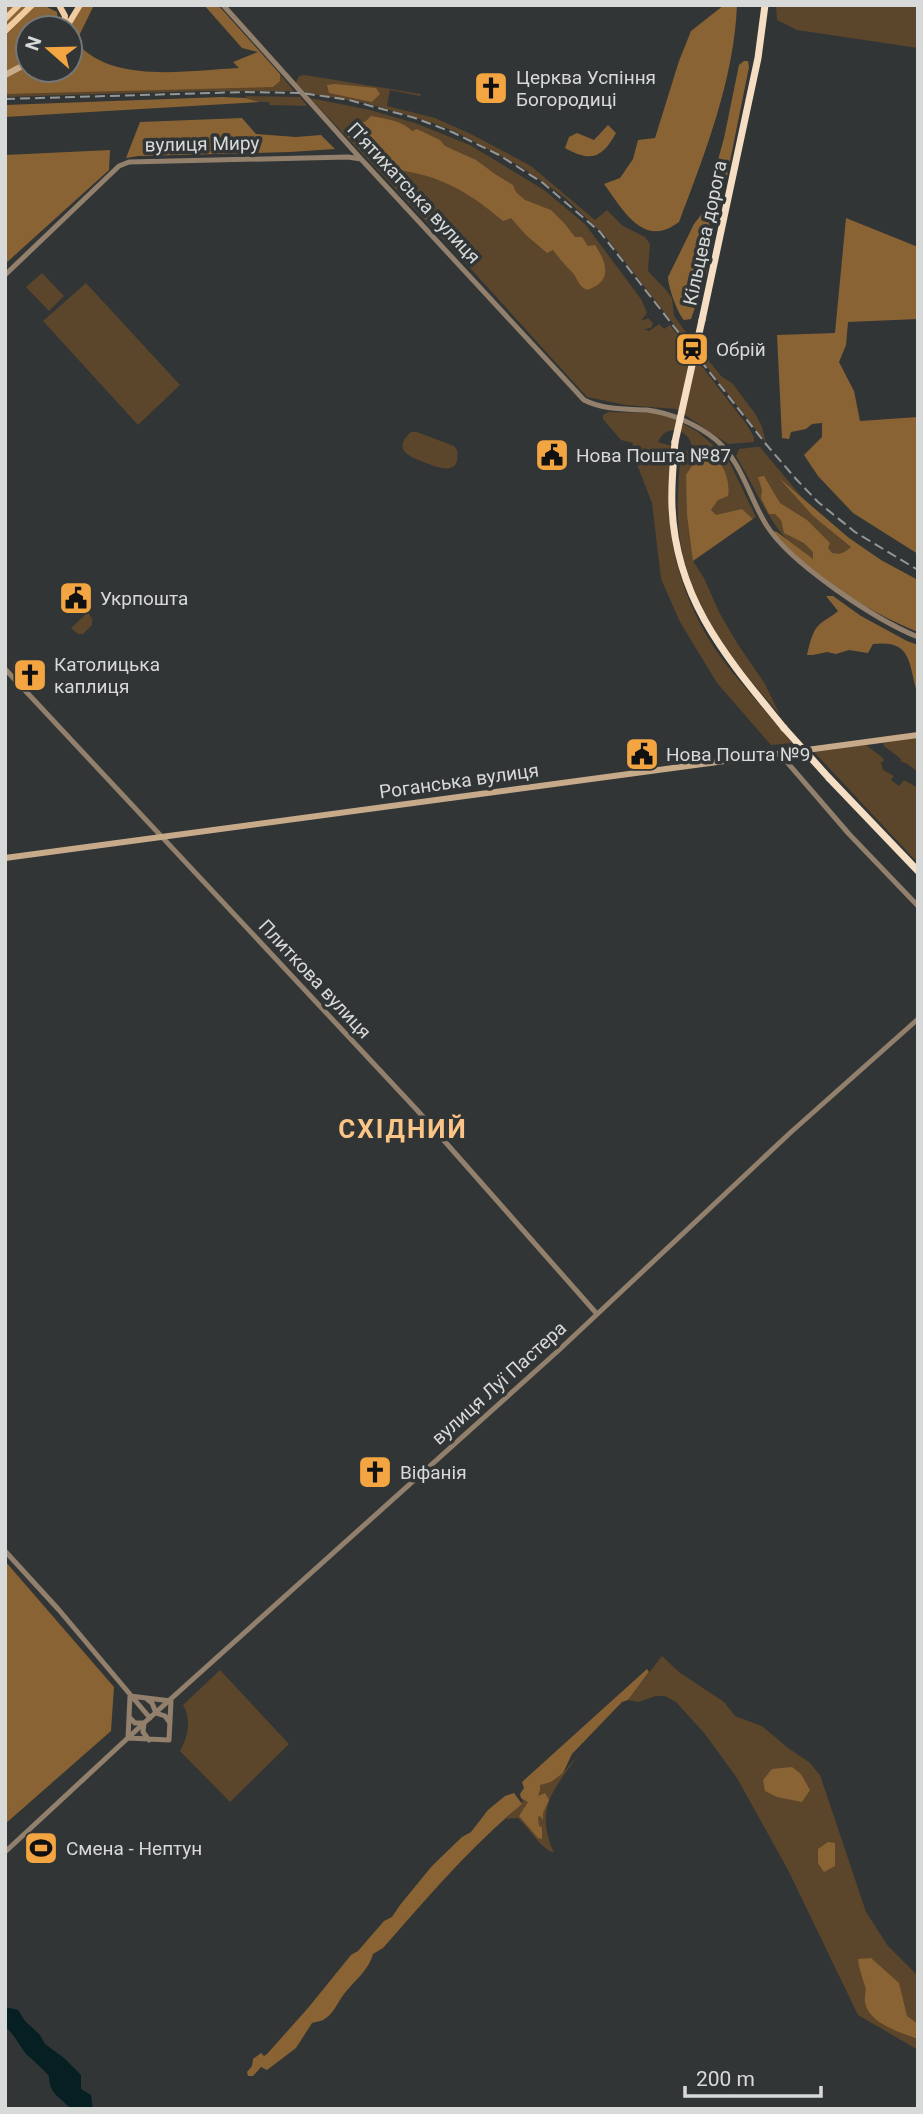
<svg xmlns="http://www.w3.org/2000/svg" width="923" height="2114" viewBox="0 0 923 2114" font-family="Roboto,sans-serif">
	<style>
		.green { fill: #5b452b }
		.forest { fill: #8a6334 }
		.water { fill: #051f22 }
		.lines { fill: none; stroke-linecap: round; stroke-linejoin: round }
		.tertiary { stroke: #92806c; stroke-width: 5 }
		.secondary { stroke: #c7aa8a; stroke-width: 6 }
		.primary { stroke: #f1cba2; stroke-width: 6 }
		.trunk { stroke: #f5dec4; stroke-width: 7 }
		.rail { stroke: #949797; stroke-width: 2; stroke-dasharray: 10 5; stroke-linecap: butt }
		.trunk-bridge { stroke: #f5dec4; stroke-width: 7 }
		.labels { text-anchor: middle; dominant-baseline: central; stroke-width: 7; stroke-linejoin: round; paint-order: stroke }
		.poi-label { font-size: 19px; fill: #d8dada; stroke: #313535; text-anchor: start }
		.street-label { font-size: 19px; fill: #d8dada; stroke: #313535 }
		.district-label { font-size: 26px; font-weight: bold; letter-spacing: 2px; fill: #fcc588; stroke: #313535 }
	</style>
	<rect width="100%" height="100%" fill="#313535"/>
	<path class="green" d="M776 5H918V48L797 30 777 20Z
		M280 74 294 91H200L5 97V89Z
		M305 75 421 94 420 96 390 90 387 106 435 118 473 135 531 166 595 220 607 210 623 226 645 237 650 244 648 271 667 291 672 298 674 316 688 335 721 376 733 384 756 415 762 427 766 443 605 236 564 197 523 168 454 131 433 123 366 103 306 93 296 83 299 76Z
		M247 96 300 97 306 104V106L269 105V102H257L245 98Z
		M310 98 370 110 415 123 470 145 544 190 585 224 641 299 647 313 641 321 648 318 653 323 651 328 644 329 649 331 659 324 664 329 670 325 747 425 754 437V442L728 444 676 409 626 405 587 397 470 268Z
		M42 273 64 296 49 311 26 287Z
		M86 283 180 385 138 425 43 321Z
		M609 412 654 413 669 416 698 432 727 457 756 517 753 519 741 509 693 561 704 578 719 612 737 643 765 684 780 715C731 659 681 597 678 519 677 496 679 473 681 450L692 451C693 429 666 422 658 442L672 446C670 471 668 496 670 521 673 568 693 618 720 656 742 686 769 714 792 743L771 745 717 683 680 622 661 579 652 503 631 449 633 443 621 440 603 419V415Z
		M411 432H417L454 446 457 450C461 476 441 469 426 463 410 457 391 450 411 432Z
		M756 447H760L810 507 851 547 859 583C843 575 824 569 809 559 772 535 758 492 736 456L739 449Z
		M88 612 92 619V625L83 634H78L71 628Z
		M918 738V772L906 763 901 762V759L884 746 883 743Z
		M866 745 883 758 884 761 881 762 883 770 894 776 891 780 899 786 904 780 918 788V863L814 752Z
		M662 1656 679 1672 724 1702 735 1716 762 1726 788 1748 809 1762 820 1775 866 1912 888 1946 918 1976V2050L858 2015 788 1870 737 1778 705 1734 676 1702 665 1696H656L638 1702 628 1700Z
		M220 1670 289 1744 230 1802 180 1751C188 1736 192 1720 183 1705Z
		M580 1753C554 1789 534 1808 554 1853 539 1847 530 1829 518 1818L506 1819 523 1801 520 1794 563 1773Z"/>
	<path class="forest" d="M5 5H43L57 12 59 28H28V70H70L69 28 83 5H94L76 42C112 85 189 70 239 68L233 62 258 52 242 48 204 5H218L280 74V81L273 87 5 94Z
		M724 5H737C734 80 705 153 679 222 674 225 669 229 664 230 637 239 617 201 604 184L620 178 633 159 638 140 655 138 679 61 691 31Z
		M744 61H748L749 67 727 176 718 204H711L707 200 724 138 739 65Z
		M335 84 376 88 380 94 372 102 329 93 327 85Z
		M222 97 245 98 259 102 5 117V105Z
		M371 116C386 119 401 120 412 131L417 129 440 140 445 146 476 160 495 174 513 185 516 192 525 200 551 210 564 223 575 237H582L588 246 595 245C607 263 613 282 587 290 578 286 578 279 572 272 565 265 559 258 553 250L547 253 526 235 511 218 503 221C470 193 442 176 398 170L396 178 464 252 461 256 346 134V130L356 122H365Z
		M242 118 256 134 296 137 321 135 335 149 290 152 138 156 126 158 140 122Z
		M608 125 616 133C602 159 590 162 565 148L569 137 577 133 594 140Z
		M110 150 109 170 5 264V155Z
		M708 206 716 208 719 212 705 251 709 262 706 276 691 319 684 320C678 314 668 287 668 277L694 224Z
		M846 218 918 247V319L848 322 846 345 839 362 854 391 860 421 918 417V554L853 513 818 476 804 455 822 437V423L812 424 806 429 791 432 789 439 782 438 777 335 835 333Z
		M710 451C722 459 731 482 728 496L718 500 711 510 716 515 742 509 753 519 693 561 687 515 686 475 701 452Z
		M764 476 780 503 807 520 830 543 828 548 832 553C841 555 844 553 851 547L813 516 779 478 849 538 881 560 918 580V632C868 612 805 572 770 530L777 532 813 559V552L804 543 784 533 781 520 775 514H769L761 498 762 490 758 477Z
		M826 596H833L861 616 907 641 918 645V695C908 666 914 639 873 644L868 653 849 650 836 654 827 652 813 655H807C809 646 812 632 818 626 823 620 832 617 838 611Z
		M5 1561 114 1687 111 1731 5 1824Z
		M647 1669 649 1672 628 1700 622 1702 572 1754 563 1773 551 1782 540 1785V1790L538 1796 545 1793 549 1800 543 1813V1820L540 1816 538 1817 539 1826 542 1827V1839L538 1838 519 1816 528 1802 521 1798 520 1794 524 1788 522 1782Z
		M792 1767 801 1774 810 1790 802 1802 777 1797 765 1791 763 1780 772 1769Z
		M514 1793 522 1804C470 1847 428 1897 383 1948L373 1954C369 1970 354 1981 344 1994 337 2003 334 2014 323 2020 321 2021 315 2022 312 2023L296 2048 267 2070 261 2067 253 2076H248L247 2072 252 2066 253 2059 261 2053 264 2056 267 2054 308 2008 351 1955 358 1951 384 1921 392 1917 400 1905 432 1866 462 1837 471 1832 488 1810 505 1796Z
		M828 1842 835 1843V1866L824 1872 818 1863V1849Z
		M871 1958 899 1983 907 2016 918 2024V2039C901 2033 868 2023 865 2002 864 1997 867 1991 865 1986 862 1976 859 1969 858 1959Z"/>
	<path class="water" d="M5 2007 18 2010 25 2021 40 2035 45 2044 64 2058 81 2075V2089L91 2095 93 2109H71C60 2097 49 2094 49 2076 42 2068 35 2062 27 2055 19 2046 15 2034 5 2027Z"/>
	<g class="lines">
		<path class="tertiary" d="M223 5 361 159 584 400C604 410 624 409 647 410 671 413 696 424 715 439 742 461 749 498 767 526 791 564 876 620 918 637
			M5 275 119 166 129 162 348 157 361 159
			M5 669 417 1110 597 1314
			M780 754 849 834 918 906
			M5 1551 59 1610 150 1718
			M130 1696 128 1738 169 1740 171 1701
			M130 1696 171 1701
			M147 1699 152 1703 156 1713 165 1716 170 1723
			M130 1718 135 1723H144L143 1732 149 1740
			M5 1852 144 1723 559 1350 790 1133 918 1019"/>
		<path class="secondary" d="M5 75 28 63
			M5 858 918 735"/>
		<path class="primary" d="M59 5 65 16 64 28
			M5 19 19 5
			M66 28 80 5
			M5 31 32 5"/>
		<path class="trunk" d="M702 320 758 58 765 5
			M675 442C673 464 671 485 672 507 676 601 728 659 784 728
			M829 778 918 871"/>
		<path class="rail" d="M5 99 246 92 302 93 349 100 415 118 452 132 499 155 543 183 600 232 765 443 796 479 818 502 855 532 918 570"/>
		<path class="trunk-bridge" d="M675 442 702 320
			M784 728 829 778"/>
	</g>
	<defs>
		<g id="church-square" transform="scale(1.75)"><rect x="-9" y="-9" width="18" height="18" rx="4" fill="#f2a541" stroke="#313535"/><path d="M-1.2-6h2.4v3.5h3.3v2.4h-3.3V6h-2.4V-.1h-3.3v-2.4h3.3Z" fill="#111"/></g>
		<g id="station-square" transform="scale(1.75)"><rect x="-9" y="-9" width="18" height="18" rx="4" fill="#f2a541" stroke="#313535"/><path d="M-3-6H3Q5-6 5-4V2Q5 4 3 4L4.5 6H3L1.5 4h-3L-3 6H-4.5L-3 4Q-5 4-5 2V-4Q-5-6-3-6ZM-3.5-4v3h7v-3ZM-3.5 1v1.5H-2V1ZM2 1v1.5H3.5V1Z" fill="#111"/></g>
		<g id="civic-square" transform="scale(1.75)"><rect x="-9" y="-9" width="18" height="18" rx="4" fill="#f2a541" stroke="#313535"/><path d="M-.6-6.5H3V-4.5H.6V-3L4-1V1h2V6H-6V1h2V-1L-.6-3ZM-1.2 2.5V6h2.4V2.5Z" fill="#111"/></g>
		<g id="stadium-square" transform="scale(1.75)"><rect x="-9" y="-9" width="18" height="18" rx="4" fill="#f2a541" stroke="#313535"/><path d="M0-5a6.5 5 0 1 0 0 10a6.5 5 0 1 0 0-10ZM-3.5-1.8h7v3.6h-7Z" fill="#111"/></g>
	</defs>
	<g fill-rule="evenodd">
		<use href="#church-square" x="491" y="88"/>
		<use href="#station-square" x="692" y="349"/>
		<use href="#civic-square" x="552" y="455"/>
		<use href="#civic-square" x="76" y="598"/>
		<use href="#church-square" x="30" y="675"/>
		<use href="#civic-square" x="642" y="754"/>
		<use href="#church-square" x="375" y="1472"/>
		<use href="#stadium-square" x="41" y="1848"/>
	</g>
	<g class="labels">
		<g class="poi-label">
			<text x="516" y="77">Церква Успіння<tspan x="516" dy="22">Богородиці</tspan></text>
			<text x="716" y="349">Обрій</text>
			<text x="576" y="455">Нова Пошта №87</text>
			<text x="100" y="598">Укрпошта</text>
			<text x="54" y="664">Католицька<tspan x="54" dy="22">каплиця</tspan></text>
			<text x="666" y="754">Нова Пошта №9</text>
			<text x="400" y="1472">Віфанія</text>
			<text x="66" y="1848">Смена - Нептун</text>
		</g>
		<g class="street-label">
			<text transform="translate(202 144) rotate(-1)">вулиця Миру</text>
			<text transform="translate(414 193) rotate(47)">П’ятихатська вулиця</text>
			<text transform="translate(705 233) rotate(-78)">Кільцева дорога</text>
			<text transform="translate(459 781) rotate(-8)">Роганська вулиця</text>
			<text transform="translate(315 979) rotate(47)">Плиткова вулиця</text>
			<text transform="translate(499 1383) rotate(-42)">вулиця Луї Пастера</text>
		</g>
		<g class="district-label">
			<text x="403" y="1129">СХІДНИЙ</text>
		</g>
	</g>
	<rect width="923" height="2114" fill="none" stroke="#d8dada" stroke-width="14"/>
	<g transform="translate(49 49) rotate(290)"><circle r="33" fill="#313535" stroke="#747777" stroke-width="2"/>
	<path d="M0-5L12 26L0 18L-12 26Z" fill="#f2a541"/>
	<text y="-10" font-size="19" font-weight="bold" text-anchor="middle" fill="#d8dada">N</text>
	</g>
	<path d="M685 2086v10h136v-10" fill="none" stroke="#d8dada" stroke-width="3.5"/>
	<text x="696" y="2086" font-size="21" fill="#d8dada" stroke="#313535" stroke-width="5" paint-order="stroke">200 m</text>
</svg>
